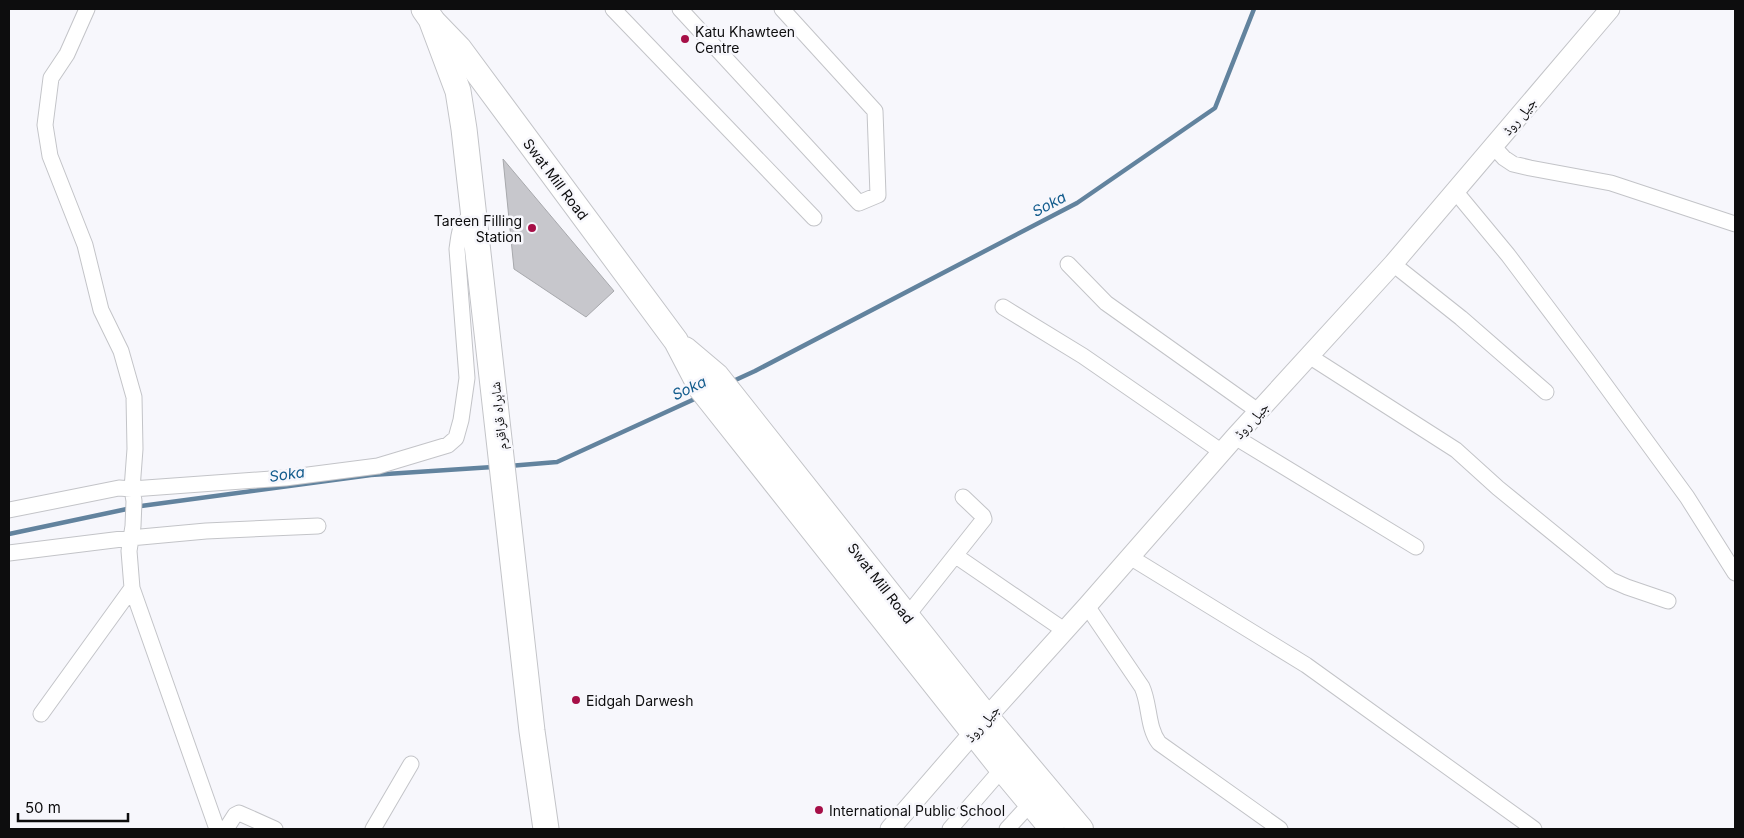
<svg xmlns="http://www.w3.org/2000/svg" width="1744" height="838" viewBox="0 0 1744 838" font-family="Inter,'Noto Naskh Arabic',sans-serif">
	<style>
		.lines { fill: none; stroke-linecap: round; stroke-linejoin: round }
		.stream { stroke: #62839e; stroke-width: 4.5 }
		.building { fill: #c7c7cc; stroke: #a7a8ac }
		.minor-casing { stroke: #c3c4c8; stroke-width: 17 }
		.tertiary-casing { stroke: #c3c4c8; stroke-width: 21 }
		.primary-casing { stroke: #c3c4c8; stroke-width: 26 }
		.trunk-casing { stroke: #c3c4c8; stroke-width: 27 }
		.minor { stroke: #fff; stroke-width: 15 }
		.tertiary { stroke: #fff; stroke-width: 19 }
		.primary { stroke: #fff; stroke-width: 24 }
		.trunk { stroke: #fff; stroke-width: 25 }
		.poi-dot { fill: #a60f47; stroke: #f7f7fc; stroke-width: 2 }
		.labels { text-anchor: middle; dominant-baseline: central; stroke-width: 5; stroke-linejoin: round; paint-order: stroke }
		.poi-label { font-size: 14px; fill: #0d0d0e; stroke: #f7f7fc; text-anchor: start }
		.street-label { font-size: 14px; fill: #0d0d0e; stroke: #f7f7fc }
		.water-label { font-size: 15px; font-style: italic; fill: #135c8d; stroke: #f7f7fc }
	</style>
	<rect width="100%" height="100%" fill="#f7f7fc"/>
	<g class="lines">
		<path class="stream" d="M731 382 755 371 1077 203 1215 108 1254 9
			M509 466 557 462 699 397
			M9 534 141 506 371 475 493 467"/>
	</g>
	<path class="building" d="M503 159 614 291 586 317 514 269Z"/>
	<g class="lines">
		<g class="minor-casing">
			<path id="minor" d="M87 9 67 54 51 78 45 125 50 156 85 245 101 310 121 351 134 397 135 449 132 489 134 501 133 526 129 551 132 588 217 829
				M613 9 814 218
				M680 9 859 203 878 195 875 111 782 9
				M1493 146 1504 158 1513 164 1530 168 1611 183 1735 224
				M1455 191 1508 255 1587 360 1687 497 1735 573
				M1068 264 1106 303 1258 411
				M1393 264 1461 318 1546 392
				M1003 307 1083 356 1222 452
				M1309 356 1456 450 1498 488 1611 580 1627 587 1668 601
				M1235 437 1416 547
				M9 510 119 488 132 489 285 478 378 466 448 445 456 438 461 420 467 378 457 249C460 230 458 225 475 213
				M9 553 130 538 206 531 318 526
				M956 556 1064 630
				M1130 557 1306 665 1534 829
				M1087 606 1142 687C1150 704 1147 727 1159 743L1280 829
				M907 616 984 519 983 516 963 497
				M41 714 132 588
				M226 829 235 815 239 813 275 829
				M373 829 411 764
				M950 829 1002 769
				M1007 829 1031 803"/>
		</g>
		<g class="tertiary-casing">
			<path id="tertiary" d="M890 829 987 717 1087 606 1235 437 1393 264 1610 9"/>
		</g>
		<g class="primary-casing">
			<path id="primary" d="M431 19 459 48 676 341 701 389 1002 769 1052 829
				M685 349 717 376 987 717 1081 829"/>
		</g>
		<g class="trunk-casing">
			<path id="trunk" d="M424 9 431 19 458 91 464 129 532 731 546 829"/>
		</g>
		<use href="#minor" class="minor"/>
		<use href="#tertiary" class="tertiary"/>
		<use href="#primary" class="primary"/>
		<use href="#trunk" class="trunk"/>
	</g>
	<g class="poi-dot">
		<circle cx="685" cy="39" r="5"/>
		<circle cx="532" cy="228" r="5"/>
		<circle cx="576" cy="700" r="5"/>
		<circle cx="819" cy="810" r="5"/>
	</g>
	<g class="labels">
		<g class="poi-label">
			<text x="695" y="31">Katu Khawteen<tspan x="695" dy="16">Centre</tspan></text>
			<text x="522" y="220" text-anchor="end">Tareen Filling<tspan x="522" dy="16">Station</tspan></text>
			<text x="586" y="700">Eidgah Darwesh</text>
			<text x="829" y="810">International Public School</text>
		</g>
		<g class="street-label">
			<text transform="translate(1519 116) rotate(-50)">جیل روڈ</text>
			<text transform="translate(556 179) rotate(53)">Swat Mill Road</text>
			<text transform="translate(498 416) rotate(-96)">شاہراہ قراقرم</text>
			<text transform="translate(1251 420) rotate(-48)">جیل روڈ</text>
			<text transform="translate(881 583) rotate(52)">Swat Mill Road</text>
			<text transform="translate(982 723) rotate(-49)">جیل روڈ</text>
		</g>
		<g class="water-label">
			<text transform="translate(1049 204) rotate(-28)">Soka</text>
			<text transform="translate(689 388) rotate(-25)">Soka</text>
			<text transform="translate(287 474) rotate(-8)">Soka</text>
		</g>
	</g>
	<rect width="1744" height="838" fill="none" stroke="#0d0d0e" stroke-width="20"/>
	<path d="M18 813v8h110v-8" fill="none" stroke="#0d0d0e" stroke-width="2.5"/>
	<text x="25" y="813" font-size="15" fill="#0d0d0e" stroke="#f7f7fc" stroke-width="4" paint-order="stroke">50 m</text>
</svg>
